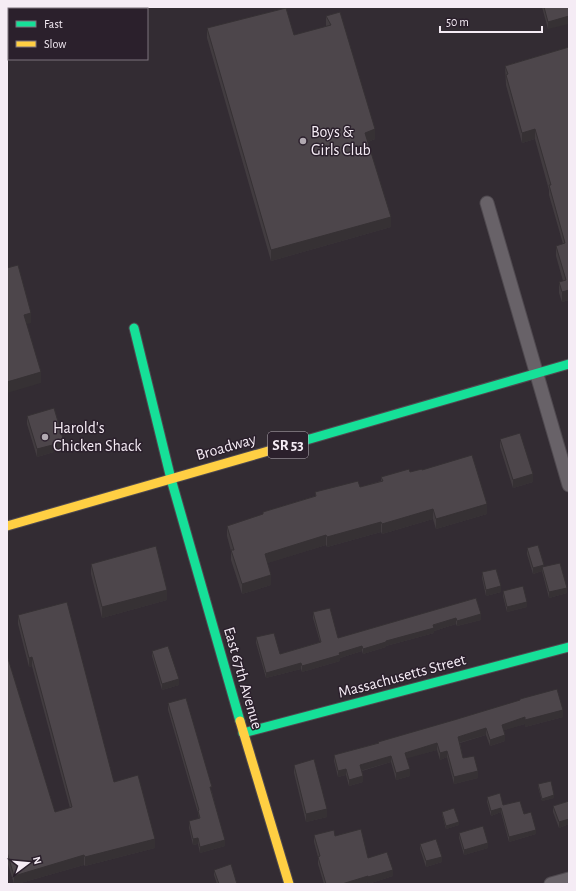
<svg xmlns="http://www.w3.org/2000/svg" width="576" height="891" viewBox="0 0 576 891" font-family="'Alegreya Sans',sans-serif">
	<style>
		.lines { fill: none; stroke-linecap: round; stroke-linejoin: round }
		.street-casing { stroke: #4f494f; stroke-width: 15 }
		.fast-casing { stroke: #4f494f; stroke-width: 11 }
		.slow-casing { stroke: #4f494f; stroke-width: 11 }
		.street { stroke: #686268; stroke-width: 13 }
		.fast { stroke: #16e098; stroke-width: 9 }
		.slow { stroke: #ffcf43; stroke-width: 9 }
		.wall { fill: #423c40 }
		.shaded-wall { fill: #363134 }
		.building { fill: #4d464b; stroke: #363134 }
		.poi-dot { fill: #b1a9b1; stroke: #2b202c; stroke-width: 1.5 }
		.labels { text-anchor: middle; dominant-baseline: central; stroke-width: 3; stroke-linejoin: round; paint-order: stroke }
		.shield { fill: #2b202c; stroke: #b8afb9; stroke-width: 1 }
		.shield-label { font-size: 15px; font-weight: bold; fill: #f5ecf5 }
		.poi-label { font-size: 16px; fill: #f5ecf5; stroke: #2b202c; text-anchor: start }
		.street-label { font-size: 16px; fill: #f5ecf5; stroke: #2b202c }
	</style>
	<rect width="100%" height="100%" fill="#332c33"/>
	<g class="lines">
		<g class="street-casing">
			<path id="street" d="M487 203 569 485
				M551 884 569 879"/>
		</g>
		<g class="fast-casing">
			<path id="fast" d="M134 328 171 479 240 721
				M296 443 569 364
				M243 733 569 647"/>
		</g>
		<g class="slow-casing">
			<path id="slow" d="M7 526 296 443
				M240 721 289 884"/>
		</g>
		<use href="#street" class="street"/>
		<use href="#fast" class="fast"/>
		<use href="#slow" class="slow"/>
	</g>
	<path class="wall" d="M542 7H569L548 29Z
		M340 12 375 139 368 142 391 227 271 261 207 38V28L294 35 326 27V16Z
		M569 47V300L562 302 559 293V282L563 281 556 256V246L563 244 549 195V190L535 139 522 143 506 85 505 66Z
		M27 416 64 449 37 457 27 424Z
		M500 439 533 482 513 488 500 447Z
		M422 470 487 514 436 529 433 519 382 534 381 532 327 547 326 545 267 563 271 585 242 594 231 560V551L227 536V526L263 515V512L315 496V492L360 487 381 481V477L410 472Z
		M527 548 544 567 567 593 549 598 542 571 533 574 527 554Z
		M91 564 167 600 102 618 91 574Z
		M482 572 501 592 486 596 482 578Z
		M503 591 527 607 507 612 503 596Z
		M476 598 481 620 457 626 456 624 434 631V633L386 646V647L363 654 362 651 340 658V661L302 672 301 669 266 678 256 643V637L280 654 320 642 313 618V612L338 638Z
		M18 615 114 782 155 848 85 866 84 865 17 884H14L7 861V655L55 812 70 808 32 666 29 667 18 624Z
		M152 651 179 685 162 690 152 656Z
		M168 703 212 792 225 846 200 853 198 844 193 845 189 828V821L199 819 198 813 168 710Z
		M563 717 525 727V724L504 730 505 741 490 746 486 735 460 743 463 758 478 778 454 784 447 757 440 760 437 750 406 758 410 776 396 780 391 762 362 771 363 782 349 786 346 775 338 777 334 761V755L378 743 454 720Z
		M294 765 327 817 306 822 294 773Z
		M538 784 554 798 542 801 538 787Z
		M487 797 503 805 524 814 536 834 509 842 501 812 491 816 487 802Z
		M569 801V824L559 828 553 812V806Z
		M442 812 459 825 446 829 442 814Z
		M459 833 488 848 464 855 459 838Z
		M314 835 335 836 368 858 393 876 368 884V882L363 884H324L318 864V857L314 842Z
		M420 844 442 862 426 867 420 849Z
		M214 870 237 884H217L214 875Z"/>
	<path class="shaded-wall" d="M569 16V24L548 29V22Z
		M375 129V139L365 143V133Z
		M535 129V139L522 143V133Z
		M391 217V227L271 261V250Z
		M569 290V300L562 302V292Z
		M31 313V323L24 325V315Z
		M41 372V383L7 393V382Z
		M64 442V449L37 457V449Z
		M533 474V482L513 488V480Z
		M487 504V514L436 529V519Z
		M433 509V519L382 534V524Z
		M381 522V532L327 547V537Z
		M326 535V545L265 564V554Z
		M544 565V570L542 567V571L533 574V568Z
		M271 575V585L242 594V584Z
		M501 586V592L486 596V590Z
		M567 588V593L549 598V592Z
		M167 590V600L102 618V607Z
		M527 602V607L507 612V607Z
		M481 614V620L457 626V621Z
		M456 618V624L434 631V633L386 646V647L363 654V649L386 641Z
		M362 646V651L340 658V661L302 672V666L339 653Z
		M32 657V666L29 667V658Z
		M301 663V669L266 678V673Z
		M179 679V685L162 690V684Z
		M563 710V717L525 727V720Z
		M525 717V724L502 731V725Z
		M486 728V735L458 743V737Z
		M505 735V741L490 746V740Z
		M437 743V750L405 759V753Z
		M447 751V757L440 760V753Z
		M391 756V762L360 771V765Z
		M346 769V775L338 777V771Z
		M410 769V776L396 780V773Z
		M478 771V778L454 784V777Z
		M363 776V782L349 786V780Z
		M554 795V798L542 801V799Z
		M501 808V812L491 816V811Z
		M327 809V817L306 822V814Z
		M569 819V824L559 828V822Z
		M459 822V825L446 829V826Z
		M536 830V834L509 842V837Z
		M198 838V844L193 845V839Z
		M155 839V848L85 866V857Z
		M225 840V846L200 853V847Z
		M488 843V848L464 855V850Z
		M84 855V865L17 884H14V876Z
		M442 857V862L426 867V861Z
		M393 870V876L368 884V877Z
		M368 876V882L363 884H342Z"/>
	<path class="building" d="M544 7H569V16L548 22Z
		M286 8 294 35 331 25 326 16 340 12 375 129 365 133 391 217 271 250 207 28Z
		M569 47V290L562 292 559 282 566 280 556 246 565 243 549 185H551L535 129 522 133 506 75 508 74 505 66Z
		M18 265 31 313 24 315 41 372 7 382V268Z
		M54 408 64 442 37 449 27 416Z
		M520 433 533 474 513 480 500 439Z
		M472 455 487 504 436 519 433 509 382 524 381 522 327 537 326 535 265 554 271 575 242 584 231 550H234L227 526 263 514V512L316 496 315 492 358 481 360 487 383 481 381 477 409 469 410 472 422 469V470Z
		M538 545 544 565 533 568 527 548Z
		M156 546 167 590 102 607 91 564Z
		M560 563 567 588 549 592 542 567Z
		M496 569 501 586 486 590 482 572Z
		M523 586 527 602 507 607 503 591Z
		M476 598 481 614 457 621 456 618 433 625 434 628 386 641V642L363 649 362 646 339 653 340 655 302 666 301 663 266 673 256 637 274 633 280 654 321 642 313 612 330 608 338 638Z
		M67 602 114 782 138 775 155 839 85 857 84 855 14 876 7 852V655L55 812 72 807 32 657 29 658 18 615Z
		M168 646 179 679 162 684 152 651Z
		M557 689 563 710 525 720V717L502 725 505 735 490 740 486 728 458 737 463 758 474 756 478 771 454 777 447 751 440 753 437 743 405 753 410 769 396 773 391 756 360 765 363 776 349 780 346 769 338 771 334 755 379 743 378 742 454 720 520 700V699Z
		M186 698 212 787H210L225 840 200 847 198 838 193 839 189 821 200 818 198 811 199 810 168 703Z
		M314 759 327 809 306 814 294 765Z
		M551 781 554 795 542 799 538 784Z
		M500 793 503 805 520 801 524 814 531 812 536 830 509 837 501 808 491 811 487 797Z
		M569 801V819L559 822 553 806Z
		M454 808 459 822 446 826 442 812Z
		M483 826 488 843 464 850 459 833Z
		M361 829 368 858 387 852 393 870 368 877V876L342 884H326L318 857 320 856 314 835 334 830 335 836Z
		M436 839 442 857 426 861 420 844Z
		M231 864 237 884H219L214 870Z"/>
	<g class="poi-dot">
		<circle cx="303" cy="141" r="4"/>
		<circle cx="45" cy="437" r="4"/>
	</g>
	<g class="labels">
		<rect class="shield" x="268" y="432" width="40" height="26" rx="3"/>
		<g class="shield-label">
			<text x="288" y="445">SR 53</text>
		</g>
		<g class="poi-label">
			<text x="311" y="132">Boys &amp;<tspan x="311" dy="18">Girls Club</tspan></text>
			<text x="53" y="428">Harold's<tspan x="53" dy="18">Chicken Shack</tspan></text>
		</g>
		<g class="street-label">
			<text transform="translate(226 447) rotate(-16)">Broadway</text>
			<text transform="translate(402 676) rotate(-15)">Massachusetts Street</text>
			<text transform="translate(243 678) rotate(74)">East 67th Avenue</text>
		</g>
	</g>
	<rect width="576" height="891" fill="none" stroke="#f5ecf5" stroke-width="16"/>
	<rect x="8" y="8" width="140" height="52" fill="#2b202c" stroke="#7c727c"/>
	<rect x="16" y="21" width="20" height="6" fill="#16e098" stroke="#7c727c"/>
	<text x="44" y="28" font-size="12" fill="#f5ecf5">Fast</text>
	<rect x="16" y="41" width="20" height="6" fill="#ffcf43" stroke="#7c727c"/>
	<text x="44" y="48" font-size="12" fill="#f5ecf5">Slow</text>
	<g transform="translate(28 863) rotate(74)" stroke="#2b202c" stroke-width="3" paint-order="stroke">
	<path d="M0-3L7 15L0 10L-7 15Z" fill="#f5ecf5"/>
	<text y="-6" font-size="11" font-weight="bold" text-anchor="middle" fill="#f5ecf5">N</text>
	</g>
	<path d="M440 26v6h102v-6" fill="none" stroke="#f5ecf5" stroke-width="2"/>
	<text x="446" y="26" font-size="12" fill="#f5ecf5" stroke="#2b202c" stroke-width="3" paint-order="stroke">50 m</text>
</svg>
